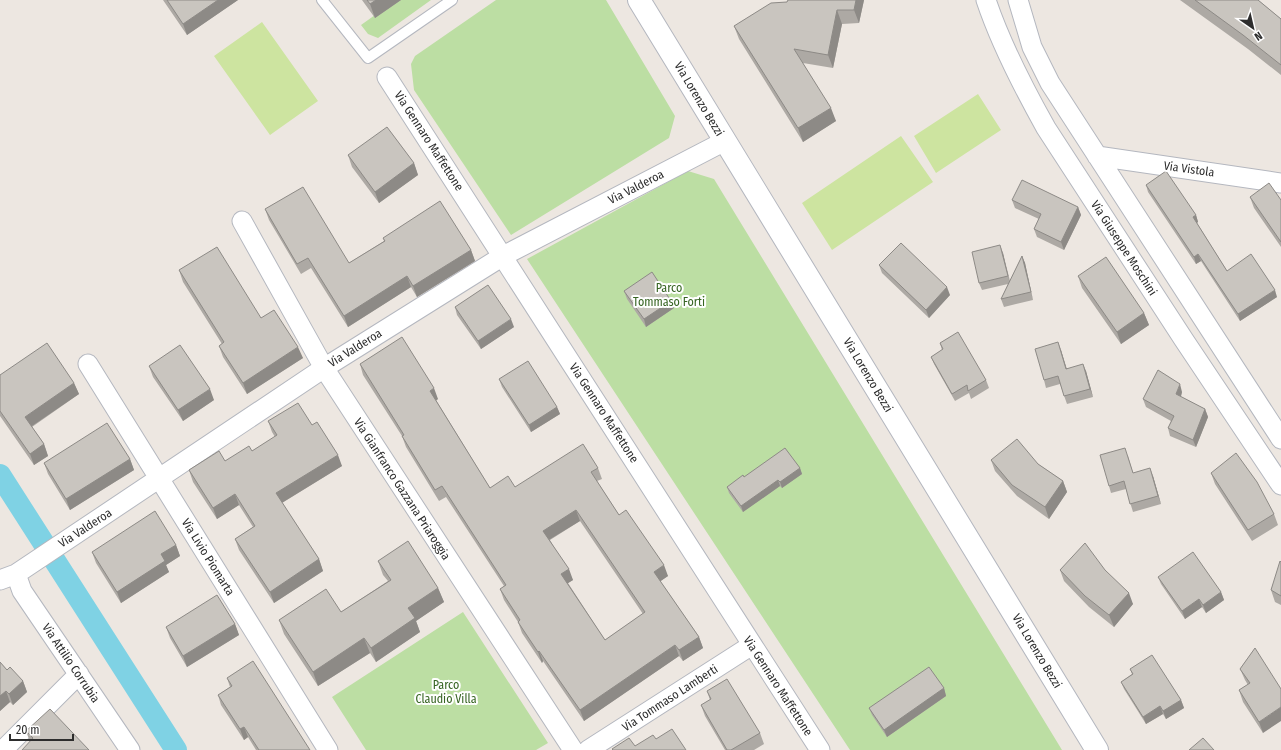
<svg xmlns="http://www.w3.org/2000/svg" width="1281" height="750" viewBox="0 0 1281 750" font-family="'Fira Sans Condensed',sans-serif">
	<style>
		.green { fill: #bcdea3 }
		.pitch { fill: #cde4a0 }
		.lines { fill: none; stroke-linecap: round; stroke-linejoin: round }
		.canal { stroke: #7fd2e4; stroke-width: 22 }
		.service-casing { stroke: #b4b7bf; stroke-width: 12 }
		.minor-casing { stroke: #b4b7bf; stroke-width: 21 }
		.tertiary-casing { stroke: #b4b7bf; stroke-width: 24 }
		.service { stroke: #fff; stroke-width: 10 }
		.minor { stroke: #fff; stroke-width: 19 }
		.tertiary { stroke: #fff; stroke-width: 22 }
		.wall { fill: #ada9a4; fill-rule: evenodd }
		.shaded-wall { fill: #8d8a86 }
		.building { fill: #c9c5bf; stroke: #8d8a86; fill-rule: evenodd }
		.labels { text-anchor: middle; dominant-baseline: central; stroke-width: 4; stroke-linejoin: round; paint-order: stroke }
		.street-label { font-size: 12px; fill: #2d2d2d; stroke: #fff }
		.park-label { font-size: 12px; fill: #366422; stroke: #fff }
	</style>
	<rect width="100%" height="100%" fill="#ede7e1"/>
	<path class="green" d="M396 0H431L378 38 368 34 361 25Z
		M496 0H606L675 116 669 138 511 235 414 90 411 64 415 56Z
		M688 171 714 179 1062 750H850L527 259Z
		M463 612 548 743 536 750H366L332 697Z"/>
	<path class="pitch" d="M262 22 318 101 270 135 214 56Z
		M978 94 1001 130 936 173 914 136Z
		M901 136 933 182 832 250 802 203Z"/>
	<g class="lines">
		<path class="canal" d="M0 475 176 750"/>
		<g class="service-casing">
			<path id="service" d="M322 0 368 58 452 0"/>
		</g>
		<g class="minor-casing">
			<path id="minor" d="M986 0C1001 45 1023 87 1046 128L1184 340 1281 485
				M1018 0 1032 47 1050 83 1281 439
				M387 77 820 750
				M1097 156 1281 183
				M242 221 324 368 573 750
				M88 364 328 750
				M16 574 22 591 130 750
				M0 580 16 574 324 368 503 256 725 141
				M3 750 79 674
				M588 750 752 645"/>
		</g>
		<g class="tertiary-casing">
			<path id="tertiary" d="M639 0 1097 750"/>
		</g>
		<use href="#service" class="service"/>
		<use href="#minor" class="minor"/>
		<use href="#tertiary" class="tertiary"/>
	</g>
	<path class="wall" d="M163 0H238L187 35Z
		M362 0H401L375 18Z
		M788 0H864L859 23 842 24 833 68 803 63 836 121 803 142 739 39 734 26 787 2Z
		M1180 0H1258L1281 19V75L1248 49Z
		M348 155 414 163 418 175 379 203 352 167Z
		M1146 185 1196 215 1198 222 1197 223 1227 271 1277 297 1240 321 1201 261 1196 264 1148 192Z
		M1250 197 1281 200V247L1254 208Z
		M1012 200 1078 207 1081 215 1064 250 1037 237 1034 229 1039 219 1015 208Z
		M265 209 349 263 384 241 383 238 471 250 475 261 417 297 411 287 348 327 311 268 301 274 269 220Z
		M1003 253 1010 281 1022 256 1025 263 1033 300 1004 307 1001 299 1008 284 982 290 979 283Z
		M879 265 950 295 929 318 882 273Z
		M179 270 261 318 303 358 247 394 223 357 219 346 222 344 183 282Z
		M1078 276 1144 313 1149 325 1121 344 1082 288Z
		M624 291 674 308 646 327 627 299Z
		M455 307 514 327 481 349 457 315Z
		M940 343 986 380 989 388 971 399 969 393 955 401 934 364 931 357 942 350Z
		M1061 350 1066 368 1086 371 1093 397 1067 404 1060 384 1046 388 1044 380Z
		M360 364 438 399 436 400 490 488 515 487 598 468 602 479 597 481 619 515 668 576 660 581 699 637 703 648 683 661 679 656 584 721 543 661 542 663 522 633 518 622 504 600 500 589 504 586 446 497 439 501 406 447 402 436 363 375ZM580 521 643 614 605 640 568 583 573 580 550 540Z
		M149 366 214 400 183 421 153 377Z
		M0 375 74 383 79 394 32 427 44 444 48 456 34 465 0 416Z
		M499 379 557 407 560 414 531 432 502 387Z
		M1182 392 1181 397 1205 409 1208 417 1196 447 1170 436 1168 428 1171 421 1146 407 1143 399Z
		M268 421 312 425 342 466 282 503 319 559 323 571 274 603 239 550 235 539 253 527 239 505 217 519 193 482 189 470 225 461 252 451 275 437 272 432Z
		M1128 456 1133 473 1153 476 1161 504 1133 512 1126 489 1111 493 1109 486Z
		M130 459 134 470 70 510 48 474 44 463Z
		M991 460 1038 464 1063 481 1067 492 1049 519 1017 496 995 471Z
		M800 468 802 474 782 488 780 486 743 512 729 493 727 487 744 477Z
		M1211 473 1274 514 1278 525 1252 541 1215 484Z
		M176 545 180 556 166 565 169 572 121 603 96 563 92 552Z
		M378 561 438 588 444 602 416 621 420 632 376 662 370 653 318 686 284 634 279 620 341 612 388 581 383 575Z
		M1281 562V605L1275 602 1271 590Z
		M1060 570H1105L1133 604 1114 627 1089 607 1064 581Z
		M1158 577 1221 592 1224 600 1206 613 1202 607 1185 619 1161 584Z
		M235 624 239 635 187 667 170 638 166 627Z
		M1255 648 1263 733 1243 702 1239 690 1248 685 1245 680 1240 669Z
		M0 662 7 670 23 681 27 692 13 705 10 702 0 711Z
		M1130 669 1181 700 1184 708 1166 719 1163 714 1146 724 1124 689 1121 682 1132 674Z
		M227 678 310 750H256L248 737 244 740 221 705 218 695 230 687Z
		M944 688 946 696 887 737 872 715 869 708Z
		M707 691 760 733 764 744 754 750H725L705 716 701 705 710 700Z
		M26 731 89 750 30 742Z"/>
	<path class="shaded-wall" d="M218 0H238L187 35 183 24Z
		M376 0H401L375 18 370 4Z
		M856 0H864L859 23 854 10Z
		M837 10 842 24 833 68 828 55Z
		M831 108 836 121 803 142 798 128Z
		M414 163 418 175 379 203 375 192Z
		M1078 207 1081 215 1064 250 1061 242Z
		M1196 215 1198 222 1195 224 1193 217Z
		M1000 245 1003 253 1010 284 1008 276Z
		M471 250 475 261 417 297 413 286Z
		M1198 254 1201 261 1196 264 1194 257Z
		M1022 256 1025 263 1033 300Z
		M407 276 411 287 348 327 344 316Z
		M947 287 950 295 929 318 926 310Z
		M1275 290 1277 297 1240 321 1238 314Z
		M671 301 674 308 646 327 644 319Z
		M1144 313 1149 325 1121 344 1117 332Z
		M511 319 514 327 481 349 478 341Z
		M1058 342 1061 350 1069 376 1066 369Z
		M298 347 303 358 247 394 243 383Z
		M1083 364 1086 371 1093 397 1090 389Z
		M74 383 79 394 29 428 25 417Z
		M1180 384 1182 392 1179 402 1176 394Z
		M434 388 438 399 434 402 430 391Z
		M210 389 214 400 183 421 178 410Z
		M557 407 560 414 531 432 529 425Z
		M1205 409 1208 417 1196 447 1193 440Z
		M44 444 48 456 34 465 30 454Z
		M338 455 342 466 280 504 276 493Z
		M130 459 134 470 70 510 66 499Z
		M800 468 802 474 782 488 780 482Z
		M1150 468 1153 476 1161 504 1158 496Z
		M778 480 780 486 743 512 741 506Z
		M1063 481 1067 492 1049 519 1045 507Z
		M235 494 239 505 217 519 213 508Z
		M576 510 580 521 547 541 543 531Z
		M176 545 180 556 166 565 169 572 121 603 117 592 161 554Z
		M319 559 323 571 274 603 270 592Z
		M664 565 668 576 658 583 654 572Z
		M569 569 573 580 565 585 561 574Z
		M438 588 444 602 416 621 420 632 376 662 371 648 408 608Z
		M1221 592 1224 600 1206 613 1203 605Z
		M1129 593 1133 604 1114 627 1109 615Z
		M1199 599 1202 607 1185 619 1182 611Z
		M235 624 239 635 187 667 183 656Z
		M699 637 703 648 683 661 679 650Z
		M364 638 370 653 318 686 313 672Z
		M675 645 679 656 584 721 580 710Z
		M539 651 543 661 542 663 538 652Z
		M23 681 27 692 13 705 9 694Z
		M944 688 946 696 887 737 884 730Z
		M6 691 10 702 0 711V696Z
		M1181 700 1184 708 1166 719 1163 711Z
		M1160 706 1163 714 1146 724 1143 717Z
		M1281 707V721L1263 733 1259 722Z
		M244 727 248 737 244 740 240 729Z"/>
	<path class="building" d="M167 0H218L183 24Z
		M367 0H376L370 4Z
		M788 0H856L854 10H837L828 55 794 49 831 108 798 128 734 26 771 3 787 2Z
		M1195 0H1258L1281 19V65L1243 35Z
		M387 127 414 163 375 192 348 155Z
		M1166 171 1196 215 1193 217 1227 271 1251 254 1275 290 1238 314 1198 254 1194 257 1146 185Z
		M1022 180 1078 207 1061 242 1034 229 1041 214 1012 200Z
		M1269 183 1281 200V242L1250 197Z
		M303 187 349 263 385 241 383 238 440 201 471 250 413 286 407 276 344 316 308 258 297 264 265 209Z
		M901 243 947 287 926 310 879 265Z
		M1000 245 1008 276 979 283 972 252Z
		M217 247 261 318 274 310 298 347 243 383 219 346 224 342 179 270Z
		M1022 256 1031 292 1001 299Z
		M1106 257 1144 313 1117 332 1078 276Z
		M652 272 671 301 644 319 624 291Z
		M488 285 511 319 478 341 455 307Z
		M958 332 986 380 968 391 967 385 952 394 931 357 943 349 940 343Z
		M402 337 434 388 430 391 490 488 508 476 515 487 583 444 598 468 591 472 619 515 626 510 664 565 654 572 699 637 679 650 675 645 580 710 539 651 538 652 518 622 520 620 500 589 506 585 442 486 435 490 402 436 404 435 360 364ZM576 510 645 612 605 640 561 574 569 569 543 531Z
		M1058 342 1066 369 1083 364 1090 389 1064 396 1058 376 1044 380 1035 349Z
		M47 343 74 383 25 417 44 444 30 454 0 411V375Z
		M180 345 210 389 178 410 149 366Z
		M528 361 557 407 529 425 499 379Z
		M1158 370 1180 384 1176 394 1205 409 1193 440 1168 428 1174 416 1143 399Z
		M298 403 312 425 317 422 338 455 276 493 319 559 270 592 235 539 255 526 235 494 213 508 189 470 219 451 225 461 249 446 252 451 277 435 268 421Z
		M107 423 130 459 66 499 44 463Z
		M1017 439 1038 464 1063 481 1045 507 1012 485 991 460Z
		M785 448 800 468 780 482 778 480 741 506 727 487 743 475 744 477Z
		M1125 448 1133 473 1150 468 1158 496 1130 504 1124 481 1109 486 1100 455Z
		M1236 453 1257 482 1274 514 1248 530 1211 473Z
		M155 511 176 545 161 554 165 561 117 592 92 552Z
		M408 541 438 588 408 608 415 618 371 648 364 638 313 672 279 620 326 589 341 612 391 580 378 561Z
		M1085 543 1105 570 1129 593 1109 615 1085 596 1060 570Z
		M1193 552 1221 592 1203 605 1199 599 1182 611 1158 577Z
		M1280 561 1281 562V596L1271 590Z
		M217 595 235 624 183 656 166 627Z
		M1255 648 1281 689V707L1259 722 1239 690 1250 683 1240 669Z
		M1152 655 1181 700 1163 711 1160 706 1143 717 1121 682 1133 674 1130 669Z
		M253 661 310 750H259L244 727 240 729 218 695 232 686 227 678Z
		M0 662 7 670 10 667 23 681 9 694 6 691 0 696Z
		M929 667 944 688 884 730 869 708Z
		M727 679 760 733 731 750H727L701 705 711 699 707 691Z
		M50 709 89 750H22L33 738 26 731Z
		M672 729 686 750H613L612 749 629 738 635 746 653 735 656 739Z
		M1203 738 1214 750H1189Z"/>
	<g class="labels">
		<g class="street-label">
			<text transform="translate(699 99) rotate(59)">Via Lorenzo Bezzi</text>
			<text transform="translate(429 141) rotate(57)">Via Gennaro Maffettone</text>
			<text transform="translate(1189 169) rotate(8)">Via Vistola</text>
			<text transform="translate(636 187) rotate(-27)">Via Valderoa</text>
			<text transform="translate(1124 248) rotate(57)">Via Giuseppe Moschini</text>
			<text transform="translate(355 348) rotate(-32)">Via Valderoa</text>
			<text transform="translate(868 375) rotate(59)">Via Lorenzo Bezzi</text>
			<text transform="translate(604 413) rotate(57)">Via Gennaro Maffettone</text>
			<text transform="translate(402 489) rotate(57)">Via Gianfranco Gazzana Priaroggia</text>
			<text transform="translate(85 528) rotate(-33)">Via Valderoa</text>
			<text transform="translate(208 557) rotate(58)">Via Livio Piomarta</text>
			<text transform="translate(1037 651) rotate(59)">Via Lorenzo Bezzi</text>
			<text transform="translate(71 663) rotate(56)">Via Attilio Corrubia</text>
			<text transform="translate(778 686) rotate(57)">Via Gennaro Maffettone</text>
			<text transform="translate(670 698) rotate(-33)">Via Tommaso Lamberti</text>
		</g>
		<g class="park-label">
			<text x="669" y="288">Parco<tspan x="669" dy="14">Tommaso Forti</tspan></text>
			<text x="446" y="685">Parco<tspan x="446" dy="14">Claudio Villa</tspan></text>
		</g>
	</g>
	<g transform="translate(1253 28) rotate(146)" stroke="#ffffff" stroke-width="3" paint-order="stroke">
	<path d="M0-3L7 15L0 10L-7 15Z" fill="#2d2d2d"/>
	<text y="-6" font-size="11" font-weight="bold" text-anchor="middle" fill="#2d2d2d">N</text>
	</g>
	<path d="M10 734v6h63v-6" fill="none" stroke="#2d2d2d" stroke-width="2"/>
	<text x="16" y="734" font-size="12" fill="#2d2d2d" stroke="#ffffff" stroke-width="3" paint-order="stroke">20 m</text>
</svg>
